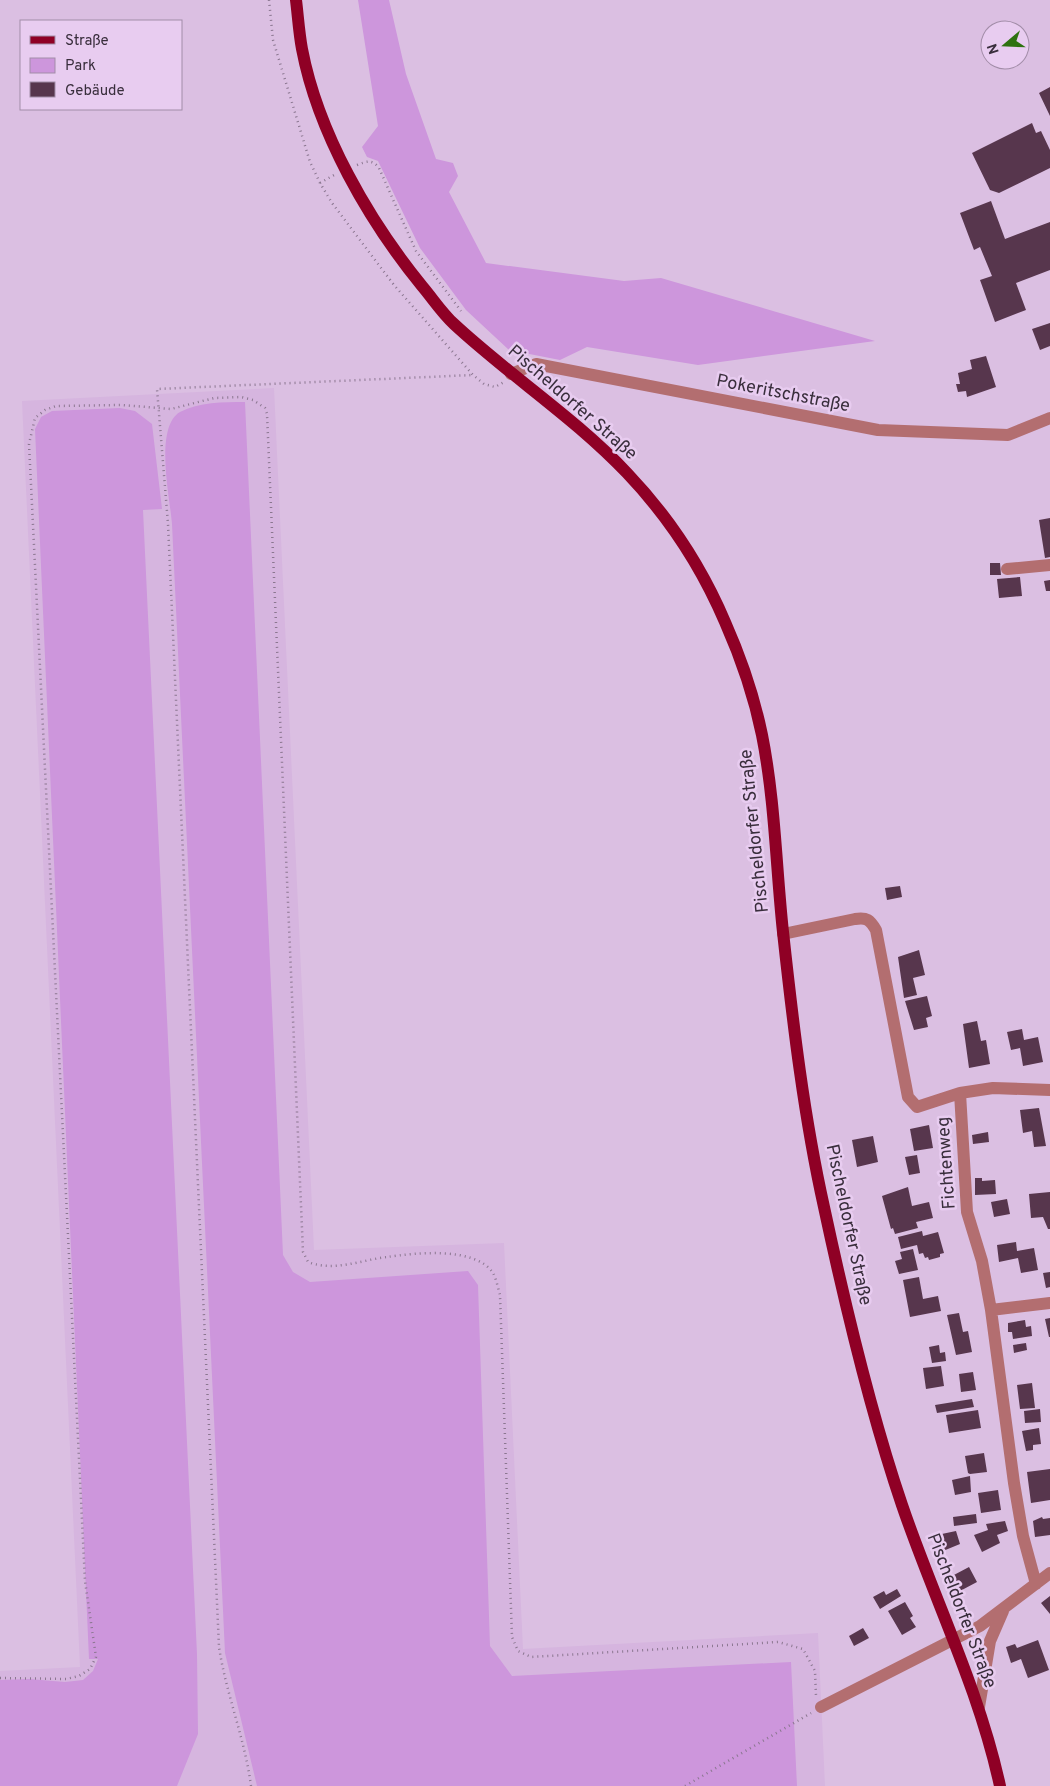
<svg xmlns="http://www.w3.org/2000/svg" width="1050" height="1786" viewBox="0 0 1050 1786" font-family="Overpass,sans-serif">
	<style>
		.built { fill: #d6b5df }
		.green { fill: #cd96dc }
		.building { fill: #57364d }
		.lines { fill: none; stroke-linecap: round; stroke-linejoin: round }
		.path { stroke: #8b7790; stroke-width: 2.5; stroke-dasharray: 1 4; stroke-linecap: butt }
		.minor { stroke: #b36e70; stroke-width: 12 }
		.major { stroke: #8f0025; stroke-width: 12 }
		.labels { text-anchor: middle; dominant-baseline: central; stroke-width: 5; stroke-linejoin: round; paint-order: stroke }
		.street-label { font-size: 18px; fill: #392e3c; stroke: #e8ccf0 }
	</style>
	<rect width="100%" height="100%" fill="#dbbfe2"/>
	<path class="built" d="M274 388 314 1250 504 1243 523 1649 818 1633 825 1786H0V1671L80 1667 22 401Z"/>
	<path class="green" d="M358 0H389L406 74 436 159 453 163 458 176 449 192 486 263 624 281 661 278 875 341 698 365 587 347 560 360 509 350 466 310 420 248 378 161 367 157 362 147 378 126Z
		M245 402 283 1255 293 1272 310 1282 468 1271 478 1285 490 1646 512 1676 791 1662 797 1786H257L225 1653 172 524C170 498 154 427 180 412 199 402 223 402 245 402Z
		M120 408 135 411 152 424 162 509 143 510 197 1654 198 1734 177 1786H0V1680L29 1679 65 1682 83 1680 93 1671 98 1659H89L35 429 41 417 52 411Z"/>
	<path class="building" d="M1050 87V116L1039 93Z
		M1032 123 1036 133 1041 131 1050 150V168L999 193 990 190 972 153Z
		M991 201 1005 239 1050 222V270L1016 283 1026 310 995 322 980 280 992 276 980 247 974 250 960 213Z
		M1050 323V346L1040 350 1032 329Z
		M986 356 996 387 967 397 966 391 958 392 956 384H960L958 373 972 369 970 360Z
		M1050 518V557L1045 558 1039 520Z
		M990 563H1000L1001 575H990Z
		M1020 577 1022 596 999 598 997 579Z
		M1050 580V591H1046L1044 581Z
		M900 886 902 897 887 900 885 888Z
		M919 950 925 975 913 978 917 995 904 998 898 957Z
		M927 996 932 1016 926 1018 928 1027 914 1030 905 1001Z
		M977 1021 981 1041 986 1040 990 1064 969 1068 963 1024Z
		M1022 1029 1024 1040 1038 1037 1043 1062 1023 1066 1020 1048 1011 1050 1007 1032Z
		M1039 1108 1046 1146 1034 1147 1032 1131 1023 1133 1020 1110Z
		M929 1125 933 1148 914 1151 910 1129Z
		M988 1132 989 1142 973 1144 972 1135Z
		M873 1136 878 1162 857 1167 852 1140Z
		M917 1155 920 1173 909 1175 905 1157Z
		M975 1178H982V1181L995 1180 996 1194 975 1195Z
		M908 1187 912 1206 929 1202 933 1218 916 1222 918 1228 895 1234 893 1228 891 1229 882 1196Z
		M1050 1192V1229H1048L1043 1217 1031 1218 1029 1194Z
		M1007 1199 1010 1214 994 1217 991 1202Z
		M922 1231 923 1236 938 1232 944 1253 940 1254V1257L929 1260 928 1257 925 1258 923 1253 919 1254 917 1245 901 1249 898 1237Z
		M1016 1242 1017 1251 1034 1248 1038 1270 1021 1273 1018 1258 999 1262 997 1245Z
		M913 1249 918 1270 899 1274 895 1261 902 1259 900 1252Z
		M1050 1272V1287L1046 1288 1043 1273Z
		M919 1277 923 1299 938 1296 941 1311 910 1317 903 1280Z
		M959 1313 963 1332 968 1331 972 1352 956 1355 947 1315Z
		M1050 1318V1337H1049L1045 1319Z
		M1025 1320 1026 1327 1031 1326 1032 1336 1013 1339 1012 1332H1008V1323Z
		M1026 1343 1027 1350 1014 1353 1013 1345Z
		M939 1345 940 1353 945 1352 946 1361 932 1363 929 1347Z
		M941 1366 944 1386 926 1389 923 1368Z
		M973 1372 976 1390 961 1392 959 1374Z
		M1032 1383 1035 1408 1020 1409 1017 1385Z
		M972 1399 974 1407 937 1413 935 1405Z
		M1040 1409 1041 1422 1025 1423 1024 1411Z
		M978 1410 981 1428 949 1433 946 1415Z
		M1039 1428 1041 1444 1033 1445V1450L1026 1451 1022 1431Z
		M984 1453 987 1472 970 1474 968 1473 965 1456Z
		M1050 1469V1500L1031 1503 1027 1472Z
		M970 1476 971 1492 955 1495 952 1480Z
		M998 1490 1001 1510 981 1513 978 1493Z
		M976 1514 977 1523 954 1526 953 1517Z
		M1042 1517 1043 1519 1050 1518V1535L1035 1537 1033 1521Z
		M1005 1521 1008 1531 997 1535 1000 1543 982 1552 974 1535 988 1530 986 1524Z
		M956 1531 960 1544 943 1551 937 1535Z
		M969 1567 977 1582 960 1591 952 1576Z
		M897 1589 901 1596 880 1609 873 1597 884 1591 886 1595Z
		M1050 1596V1614L1041 1603Z
		M905 1602 913 1616 910 1618 916 1627 902 1635 888 1611Z
		M863 1628 869 1638 854 1646 849 1636Z
		M1038 1640 1049 1670 1028 1678 1021 1659 1011 1663 1006 1647 1015 1644 1017 1648Z"/>
	<g class="lines">
		<path class="path" d="M269 0 273 40 310 162 320 183 332 203 394 285 473 375 484 384 495 387 504 382
			M357 165C367 161 372 159 379 168L416 251 461 311
			M320 183 334 175
			M0 1678 66 1679 79 1676 90 1669 96 1657 85 1581 29 444 35 418 45 410 56 406 122 405 171 409 214 398 241 397 253 400 265 408 267 414 303 1252 308 1262C334 1272 361 1260 387 1257 415 1253 475 1246 493 1273 496 1278 498 1288 500 1295L512 1637 518 1651 531 1657 778 1642 803 1649 815 1671 816 1696
			M251 1786C245 1739 226 1694 219 1647L168 524 157 389 473 375
			M685 1786 811 1713"/>
		<path class="minor" d="M511 374 536 364 878 430 1008 435 1050 418
			M1007 569 1050 565
			M783 934 855 919C867 917 870 920 876 930L908 1097 917 1107 960 1093 967 1212 982 1261 991 1310 1014 1483 1023 1536 1036 1584
			M960 1093 993 1088 1050 1090
			M991 1310 1050 1303
			M821 1707 980 1626 1050 1573
			M979 1707 990 1641 1003 1611"/>
		<path class="major" d="M296 0C298 16 299 33 302 49 318 133 369 221 422 286 433 299 442 313 454 324 510 376 575 418 627 473 668 516 702 568 725 622 741 658 754 696 762 735 775 800 776 867 783 932 793 1024 804 1117 824 1207 845 1305 870 1411 902 1505 934 1599 979 1689 1000 1786"/>
	</g>
	<g class="labels">
		<g class="street-label">
			<text transform="translate(783 394) rotate(11)">Pokeritschstraße</text>
			<text transform="translate(572 403) rotate(41)">Pischeldorfer Straße</text>
			<text transform="translate(755 831) rotate(-96)">Pischeldorfer Straße</text>
			<text transform="translate(947 1163) rotate(-94)">Fichtenweg</text>
			<text transform="translate(848 1225) rotate(78)">Pischeldorfer Straße</text>
			<text transform="translate(961 1611) rotate(69)">Pischeldorfer Straße</text>
		</g>
	</g>
	<rect x="20" y="20" width="162" height="90" fill="#e8ccf0" stroke="#a28da8"/>
	<rect x="30" y="36" width="25" height="8" fill="#8f0025" stroke="#a28da8"/>
	<text x="65" y="45" font-size="15" fill="#392e3c">Straße</text>
	<rect x="30" y="58" width="25" height="15" fill="#cd96dc" stroke="#a28da8"/>
	<text x="65" y="70" font-size="15" fill="#392e3c">Park</text>
	<rect x="30" y="82" width="25" height="15" fill="#57364d" stroke="#a28da8"/>
	<text x="65" y="95" font-size="15" fill="#392e3c">Gebäude</text>
	<g transform="translate(1005 45) rotate(251)"><circle r="24" fill="#e8ccf0" stroke="#a28da8"/>
	<path d="M0-4L9 19L0 12L-9 19Z" fill="#2e7210"/>
	<text y="-8" font-size="14" font-weight="bold" text-anchor="middle" fill="#392e3c">N</text>
	</g>
</svg>
